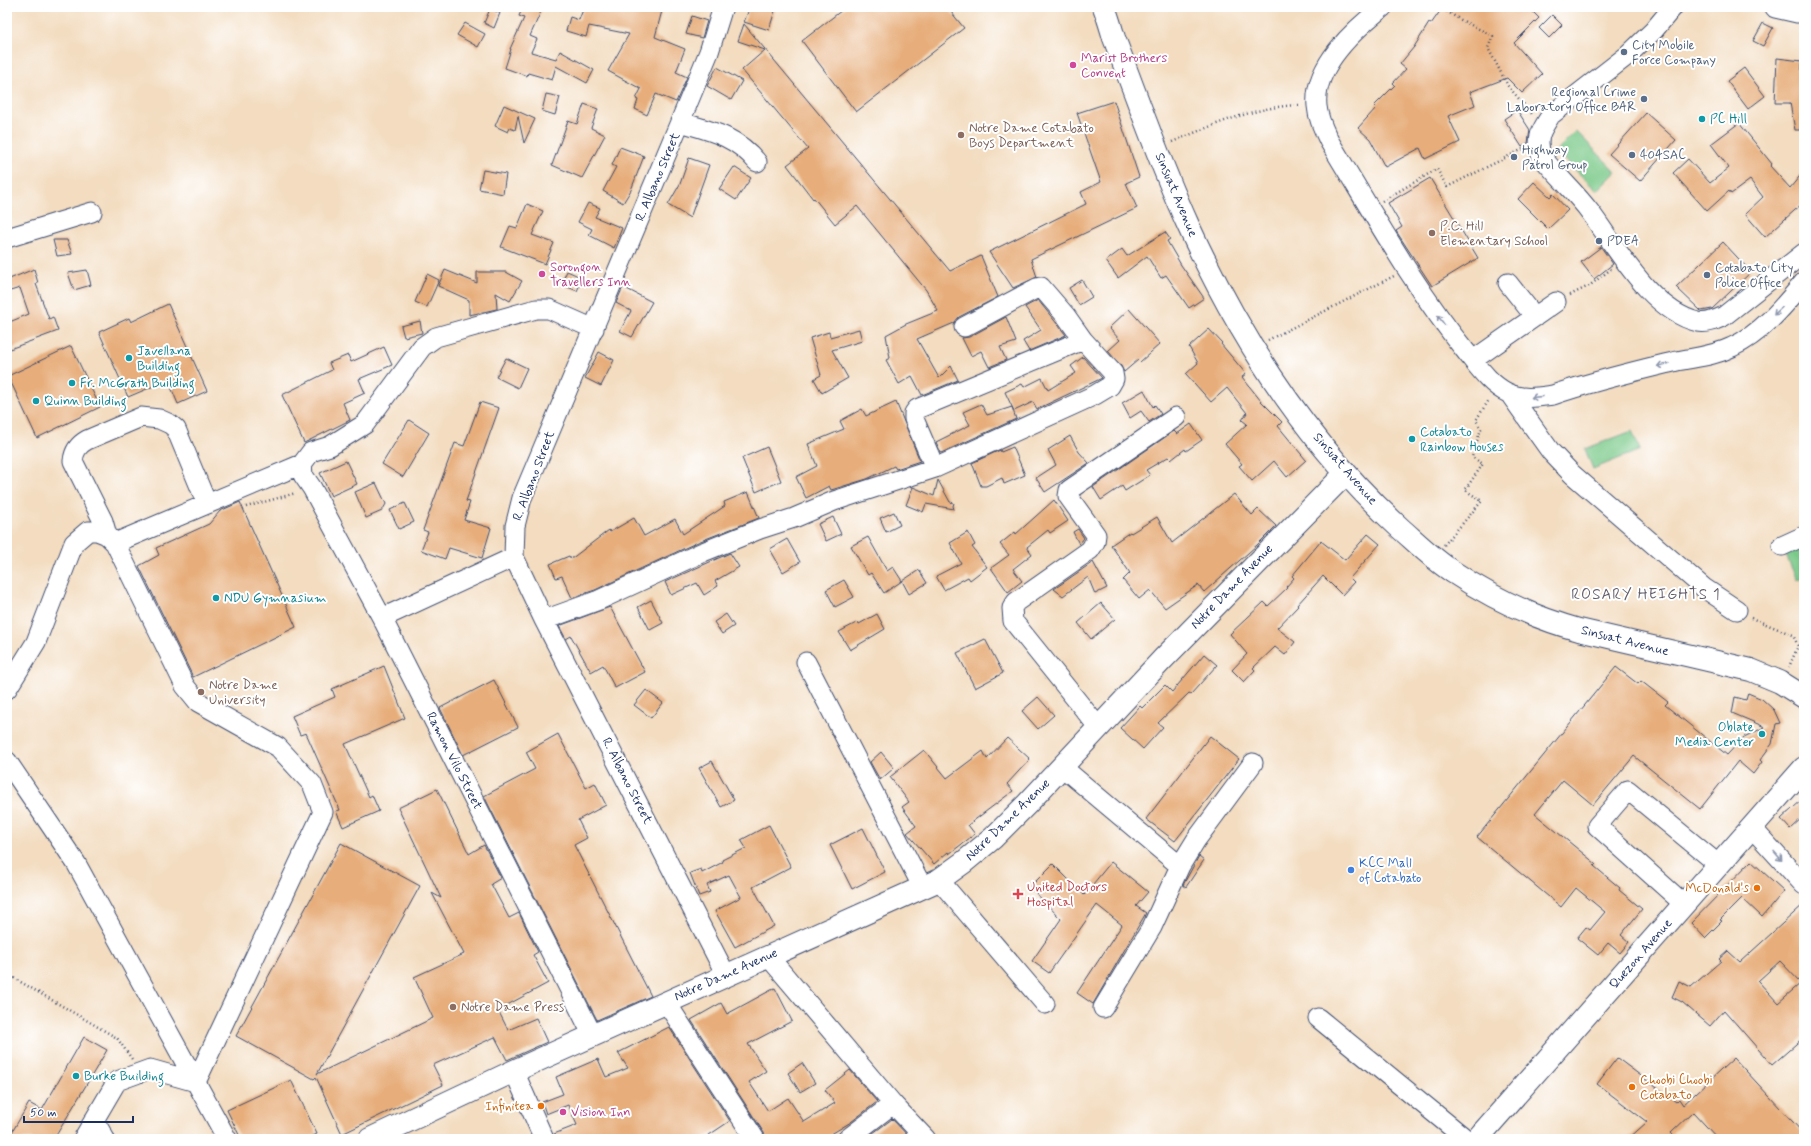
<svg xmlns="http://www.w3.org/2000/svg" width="1811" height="1146" viewBox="0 0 1811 1146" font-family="Mynerve,sans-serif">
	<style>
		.green { fill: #7ac989; stroke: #4a7c74 }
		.building { fill: #e7ae7c; fill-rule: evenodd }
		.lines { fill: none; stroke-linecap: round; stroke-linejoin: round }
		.minor-casing { stroke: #3b496d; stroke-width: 21 }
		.major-casing { stroke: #3b496d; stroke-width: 24 }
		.path { stroke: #3b496d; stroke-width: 2.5; stroke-dasharray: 1 3; stroke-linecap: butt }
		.minor { stroke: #fff; stroke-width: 19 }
		.major { stroke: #fff; stroke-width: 22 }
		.oneway { stroke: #8d97ae }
		.service-dot { fill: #5c6f8a; stroke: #fff; stroke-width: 1.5 }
		.hotel-dot { fill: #d1479c; stroke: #fff; stroke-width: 1.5 }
		.culture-dot { fill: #0f9aa8; stroke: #fff; stroke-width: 1.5 }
		.education-dot { fill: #8d6e63; stroke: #fff; stroke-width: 1.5 }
		.shop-dot { fill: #3f7fe0; stroke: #fff; stroke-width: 1.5 }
		.food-dot { fill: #e8710a; stroke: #fff; stroke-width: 1.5 }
		.health-dot { fill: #e0444e; stroke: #fff; stroke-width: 1.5 }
		.labels { text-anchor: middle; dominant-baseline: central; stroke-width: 4; stroke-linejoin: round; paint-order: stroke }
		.service-label { font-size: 13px; fill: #4e5e75; stroke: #fff; text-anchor: start }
		.hotel-label { font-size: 13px; fill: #b23c85; stroke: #fff; text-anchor: start }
		.culture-label { font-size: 13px; fill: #0d838f; stroke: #fff; text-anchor: start }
		.education-label { font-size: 13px; fill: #785e54; stroke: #fff; text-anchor: start }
		.street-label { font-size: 13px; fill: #1b2f5e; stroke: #fff }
		.shop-label { font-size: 13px; fill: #366cbe; stroke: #fff; text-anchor: start }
		.health-label { font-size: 13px; fill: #be3a42; stroke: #fff; text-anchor: start }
		.food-label { font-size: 13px; fill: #c56008; stroke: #fff; text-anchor: end }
		.quarter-label { font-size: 15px; letter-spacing: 1px; fill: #625b68; stroke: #fff }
	</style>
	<rect width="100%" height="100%" fill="#fff"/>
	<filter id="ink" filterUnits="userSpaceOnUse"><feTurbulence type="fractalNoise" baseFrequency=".025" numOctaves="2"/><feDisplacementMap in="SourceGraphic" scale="8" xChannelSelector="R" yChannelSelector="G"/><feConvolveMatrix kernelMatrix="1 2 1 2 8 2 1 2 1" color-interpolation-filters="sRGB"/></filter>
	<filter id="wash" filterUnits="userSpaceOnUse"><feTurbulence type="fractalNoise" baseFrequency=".012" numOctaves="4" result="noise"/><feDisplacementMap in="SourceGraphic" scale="16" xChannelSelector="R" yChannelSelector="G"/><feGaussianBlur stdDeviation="0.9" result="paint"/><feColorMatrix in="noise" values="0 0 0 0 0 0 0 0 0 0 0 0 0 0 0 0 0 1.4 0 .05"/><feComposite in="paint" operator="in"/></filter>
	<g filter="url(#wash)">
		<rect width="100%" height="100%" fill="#f3dcbf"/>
		<path class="green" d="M1576 131 1616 172 1597 191 1556 151Z
			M1632 431 1640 450 1593 469 1585 449Z
			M1804 542V577L1797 580 1784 551Z"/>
		<g id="blocks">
			<path class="building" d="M523 7H543L530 36 537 39 531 52 556 59 560 51 594 70 587 83 556 66 552 80 528 73 527 76 505 68 511 49H510L524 18 519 16Z
				M584 7H663L655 37 685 49 676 72 687 77 676 102 656 94 647 115 635 109 638 100 636 99 641 89 608 71 629 34 589 26 586 37 566 31 570 17 579 20Z
				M750 7H776L769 30 744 22Z
				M846 7H947L964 28 856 112 802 41Z
				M1443 7H1528L1539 18 1514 43 1542 74 1522 93 1507 78 1470 92 1475 105 1448 116 1460 142 1425 159 1420 148 1385 167 1370 139 1358 128 1376 108 1374 106 1395 85 1393 83 1406 69 1400 64 1414 47 1429 23 1431 24Z
				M490 9 500 13 494 28 484 23Z
				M1552 15 1562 25 1549 38 1539 28Z
				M692 16 707 21 702 38 686 34Z
				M465 23 485 34 478 47 457 35Z
				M1763 23 1773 28 1763 46 1753 41Z
				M744 24 950 271 981 256 998 297 959 317 954 323 917 339 939 378 951 366 958 380 922 395 912 376 899 384 886 360 890 358 886 335 906 324 938 311 926 290 857 206 835 224 814 198 813 199 787 165 808 149 742 70 765 50 738 41Z
				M1777 58 1802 61 1800 130H1795L1790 103H1775Z
				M717 67 742 81 731 100 707 86Z
				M1744 68 1765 96 1748 109 1727 81Z
				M546 94 560 97 555 115 542 111Z
				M1114 101 1139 177 1126 183 1137 208 1031 259 1037 277 1013 288 989 252 1086 204 1081 192 1101 182 1077 113Z
				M584 104 598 109 591 128 605 135 582 178 552 165 568 121 577 124Z
				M504 105 535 119 524 143 518 116 515 130 510 128 508 132 495 126Z
				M1517 110 1530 130 1528 143 1522 147 1504 119Z
				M1646 113 1676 140 1640 181 1609 154Z
				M1739 123 1772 164 1770 166 1790 188 1804 171V202L1765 237 1745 214 1763 197 1750 180 1731 194 1729 191 1707 211 1673 173 1688 159 1710 183 1729 168 1711 144Z
				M620 147 644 156 631 190 623 203 603 191 616 167 612 165Z
				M689 158 709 165 690 218 668 205 680 184Z
				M734 167 751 178 736 200 719 189Z
				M483 170 506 174 503 194 479 189Z
				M1430 178 1478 258 1432 286 1396 231 1402 227 1388 203Z
				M1534 182 1550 197 1553 194 1568 210 1548 229 1518 199Z
				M588 203 600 208 595 217 622 228 614 248 589 235 592 229 578 222Z
				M527 204 543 211 532 235 554 243 545 264 501 247 510 226 517 228Z
				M1165 232 1170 239 1167 241 1181 265 1204 298 1189 308 1166 275 1161 278 1147 256 1118 278 1106 261 1122 249 1127 256Z
				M53 240H67L72 254 57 256Z
				M1723 242 1751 272 1712 309 1701 311 1676 287Z
				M1601 247 1613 264 1594 279 1581 262Z
				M34 269 38 283 36 284 49 319 53 317 58 331 7 350V323L29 314 20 288 7 292V280Z
				M87 270 91 285 74 290 68 273Z
				M445 270 477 283V272H506L522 281 510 301 496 293 497 309 469 315V300L438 286Z
				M567 271 583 278 577 291 561 284Z
				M427 274 439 280 427 307 415 302Z
				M1082 280 1092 297 1079 305 1069 288Z
				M623 287 652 302 632 337 620 331 631 311 616 303Z
				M1038 300 1066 335 1029 351 1023 341 1041 330 1025 307Z
				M168 304 207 391 178 404 168 380 128 397 99 332 129 318 131 322Z
				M1129 309 1160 344 1140 362 1138 360 1124 372 1121 366 1108 351 1120 340 1109 328Z
				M1006 317 1016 342 1000 347 1006 360 989 367 981 351 971 356 962 338 969 337Z
				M420 321 422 333 404 337 401 326Z
				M859 329 862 341 832 350 848 378 822 393 814 379 821 375 810 338 829 332 830 337Z
				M1209 329 1222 343 1221 344 1246 374 1242 377 1261 401 1282 422 1278 426 1306 460 1287 477 1274 461 1252 481 1239 466 1242 464 1225 444 1247 424 1242 420 1247 413 1227 388 1211 402 1186 374 1198 363 1189 347Z
				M71 346 100 407 37 438 8 376Z
				M384 347 392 365 359 379 365 393 343 403 350 420 304 443 282 395 332 370 329 363 348 355 351 362Z
				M599 352 614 360 601 386 585 378Z
				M1083 357 1102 378 1037 409 1033 402 1014 411 1005 392 1022 384 1024 387 1042 378 1048 390 1076 373 1071 366Z
				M506 358 527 368 518 388 496 377Z
				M1144 390 1153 407 1155 405 1161 414 1149 422 1141 411 1130 418 1122 403Z
				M480 402 499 408 466 501 470 502 464 520 491 528 482 558 449 548 445 559 421 550 428 532 423 530 455 443 464 446Z
				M896 402 920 461 896 469 894 466 867 479 831 490 829 486 806 498 796 477 817 466 808 444 844 429 840 421 862 409 866 416Z
				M981 404 987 415 1012 407 1016 419 941 453 936 442 970 425 963 412Z
				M409 420 429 433 403 477 382 464Z
				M1191 424 1202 440 1186 451 1185 449 1171 460 1168 457 1146 470 1150 475 1125 491 1122 486 1101 500 1093 487 1174 431 1177 434Z
				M1070 436 1079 452 1089 463 1045 492 1036 478 1056 465 1048 450Z
				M767 447 781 481 756 492 742 458Z
				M1013 447 1025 475 1004 484 1002 478 986 486H981L972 463 1000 450 1001 452Z
				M346 461 357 484 331 496 320 473Z
				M938 480 950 502 954 503 953 506 954 509 926 504 923 512 906 505 913 487 934 496Z
				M376 483 386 504 382 511 366 518 355 492Z
				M748 492 759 518 698 542 595 590 572 598 562 576 556 578 550 564 569 556 571 559 609 530 610 532 634 518 644 536 675 519 683 534 725 506 724 502Z
				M1234 494 1252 515 1258 509 1276 526 1257 545 1204 592 1198 585 1165 608 1150 590 1139 599 1123 580 1130 573 1111 545 1130 532 1131 533 1157 517 1172 543Z
				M1054 500 1068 521 1050 533 1048 530 1027 547 1032 554 1013 569 1022 581 1008 592 991 568 1009 555 1000 544 1015 532 1016 534Z
				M240 502 296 627 193 677 139 566 159 555 156 548 209 524 220 511Z
				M405 503 414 522 399 529 390 510Z
				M894 512 900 525 886 532 880 518Z
				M833 517 841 534 826 541 818 524Z
				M1078 529 1084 538 1079 544 1073 532Z
				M968 532 975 545 972 547 987 567 970 580 968 577 944 590 936 576 961 563 950 543Z
				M1368 534 1380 544 1350 578 1354 582 1342 595 1323 576 1297 605 1298 606 1277 628 1295 642 1285 655 1275 647 1253 668 1255 670 1244 682 1232 670 1247 654 1230 634 1264 602 1268 606 1287 588 1286 587 1294 578 1292 576 1321 541 1345 560Z
				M868 537 887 571 893 567 902 581 884 593 871 573 868 575 851 546Z
				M787 539 800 562 783 572 770 549Z
				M730 553 739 567 715 581 718 586 704 595 697 583 671 595 665 582Z
				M1093 562 1107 588 1095 594 1088 577 1063 596 1054 589Z
				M919 570 927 583 909 594 902 581Z
				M844 580 854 597 835 607 826 590Z
				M651 600 663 623 650 630 638 607Z
				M1101 603 1115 619 1091 639 1078 623Z
				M610 607 645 672 615 688 603 665 591 672 571 636 566 639 559 626Z
				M726 614 734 626 722 634 714 622Z
				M877 614 885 629 850 650 839 632 858 622 859 624Z
				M985 639 1003 673 975 688 957 653Z
				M1204 654 1217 665 1191 694 1189 693 1158 723 1163 727 1143 749 1120 728 1140 706 1142 708 1165 685 1172 692Z
				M384 666 405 718 345 744 369 797 372 795 379 811 343 827 336 811 340 810 306 733 300 735 292 716 335 697 332 689Z
				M1616 667 1638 684 1641 681 1668 702 1665 705 1727 755 1744 737 1765 727 1732 713 1735 697 1746 700 1748 693 1762 699 1774 710 1780 723 1776 724 1772 744 1760 760 1762 762 1753 774 1738 761 1700 809 1634 756 1593 805 1563 780 1535 814 1596 864 1594 866 1620 888 1619 890 1642 909 1621 935 1629 942 1620 953 1608 943 1598 955 1577 938 1586 927 1590 930 1605 912 1576 888 1561 907 1477 837Z
				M494 680 518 727 463 755 440 708Z
				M646 690 663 703 651 718 634 705Z
				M1038 697 1054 715 1038 729 1022 711Z
				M558 734 586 788 595 783 606 805 578 820 587 838 574 845 651 996 597 1020 484 796 535 769 526 752Z
				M1210 736 1239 759 1175 841 1146 819Z
				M1007 738 1030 759 1007 784 1013 791 968 825 975 834 949 854 948 852 934 864 907 833 916 826 902 807 909 802 890 777 924 750 947 778 983 751 987 759Z
				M881 752 894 768 880 780 870 762Z
				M712 761 734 800 721 807 699 768Z
				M437 789 469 854 484 845 501 878 491 884 509 918 519 913 538 952 533 955 548 983 498 1010 508 1030 536 1018 547 1042 507 1060 495 1037 433 1065 443 1085 342 1134 316 1077 314 1079 236 1036 341 843 420 886 317 1074 433 1018 414 977 464 954 432 893 441 898 398 808Z
				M1804 798V816L1790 829 1781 819Z
				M769 825 791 867 753 887 774 926 735 947 715 911 741 897 729 875 707 885 710 892 699 896 690 873 701 869 702 873 723 862 722 860 746 848 741 840Z
				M863 828 885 872 852 889 830 845Z
				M1199 856 1204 860 1186 887 1183 885Z
				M1751 861 1784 891 1762 917 1742 898 1720 920 1722 921 1705 938 1691 923Z
				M1111 862 1148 892 1136 906 1146 913 1093 1004 1077 993 1122 925 1097 905 1049 973 1032 961 1061 919 1030 887 1053 864 1084 895Z
				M1804 904V1037L1772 1065 1724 1010 1710 1026 1682 1002 1672 997 1679 981 1691 987 1721 961 1719 959 1728 951 1740 962ZM1780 961 1801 983 1778 1003 1758 981Z
				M775 988 792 1021 748 1044 766 1071 749 1082 768 1111 788 1098 804 1122 835 1103 825 1090 850 1070 877 1102 851 1122 823 1139H766L764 1133 691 1020 721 1003 727 1014Z
				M669 1027 730 1121 703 1139H555L554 1134 577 1125 568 1105 546 1114 542 1102 563 1094 556 1077 598 1059 606 1077 628 1068 618 1053Z
				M84 1037 107 1050 54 1139H8L29 1103 42 1110Z
				M1617 1058 1676 1102 1679 1099 1683 1105 1734 1058 1804 1134V1139H1718L1693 1112 1671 1133 1677 1139H1628L1647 1122 1597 1084Z
				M802 1063 815 1083 800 1092 788 1073Z
				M291 1080 317 1134 307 1139H241L227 1110Z
				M892 1119 911 1139H865Z"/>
		</g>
	</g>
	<g filter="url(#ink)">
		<use href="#blocks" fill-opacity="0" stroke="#3b496d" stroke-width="1"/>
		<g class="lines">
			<g class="minor-casing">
				<path id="minor" d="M723 7 709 52 680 122 522 498 515 526 514 557 544 620 726 975
					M1383 7C1355 29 1313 66 1317 106 1318 119 1324 130 1329 141 1373 213 1414 288 1467 353 1479 368 1491 385 1508 393 1523 400 1538 397 1553 395 1593 381 1636 371 1677 361 1696 357 1714 356 1732 347 1761 334 1784 306 1804 282
					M1673 7 1654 30 1628 55 1551 115C1541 130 1535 139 1542 157 1557 176 1576 193 1590 212 1617 248 1651 311 1698 322 1707 324 1716 320 1724 316L1804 253
					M1775 8 1797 13 1804 12
					M680 122C711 131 736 136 757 162
					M7 238 92 212
					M1508 283 1535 317
					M1473 360 1556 302
					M1509 393 1551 452 1572 474 1704 588 1737 610
					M935 468 914 419V413L917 409 1083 340
					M107 535 103 521 73 461C74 451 78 445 87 440L141 417 159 419 170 424 176 429 207 504
					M1782 546 1804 536
					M382 618 514 557
					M544 620 599 600 703 552 760 529 794 518 834 501 935 468 1095 395 1110 386 1114 379 1113 373 1083 340 1066 316 1041 287 1037 288 964 327
					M806 662 923 888
					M7 689 36 642 74 543 88 531H97L107 535 115 543 302 464
					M1099 728 1013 621 1012 608 1016 602 1090 550 1095 542 1096 535 1068 496 1069 490 1176 417
					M7 761 76 863 227 1139
					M1062 767 1180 866
					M1752 828 1804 885
					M939 880 1045 1004
					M1684 904 1597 826 1628 790 1719 865
					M768 956 893 1104 926 1139
					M666 1002 755 1139
					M1103 1008 1152 927 1180 866 1196 840 1253 763
					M1318 1018 1466 1139
					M593 1036 382 618 312 488 303 475 302 464 311 452 330 446 365 424 422 347 436 337 536 309H549L594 329
					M514 1071 544 1139
					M94 1120 105 1139
					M83 1139 117 1081 150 1069 196 1082 323 812 312 784 278 747 198 702 185 686 115 543
					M847 1139 893 1104"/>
			</g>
			<g class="major-casing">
				<path id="major" d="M1104 7C1108 17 1111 28 1114 38 1138 100 1160 164 1188 225 1239 337 1309 445 1400 528 1417 543 1434 560 1453 572 1492 598 1535 618 1579 630L1751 670 1780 682 1804 697
					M370 1139 514 1071 939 880 964 862 993 838 1027 804 1162 660 1346 473
					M1477 1139 1804 768"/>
			</g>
			<path class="path" d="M1440 7 1459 19 1493 36 1488 48 1508 86 1532 114
				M1172 142C1214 125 1255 106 1301 105
				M1382 201 1437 169 1447 187 1523 149
				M1570 295 1589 286 1611 269
				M1268 340 1394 276
				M246 507 296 493
				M1444 545 1482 501 1465 490 1483 464 1472 457 1481 429 1476 420 1489 400
				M1751 618 1793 635 1798 646 1789 667
				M7 974 117 1038 132 1059"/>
			<use href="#minor" class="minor"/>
			<use href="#major" class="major"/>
		</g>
		<defs><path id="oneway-shaft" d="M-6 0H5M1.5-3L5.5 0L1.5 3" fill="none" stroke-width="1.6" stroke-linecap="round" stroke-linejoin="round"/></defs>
		<g class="oneway">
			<use href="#oneway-shaft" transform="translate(1778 311) rotate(136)"/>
			<use href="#oneway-shaft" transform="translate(1441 320) rotate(-126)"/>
			<use href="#oneway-shaft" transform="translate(1663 365) rotate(166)"/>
			<use href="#oneway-shaft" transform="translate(1537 397) rotate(174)"/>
			<use href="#oneway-shaft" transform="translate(1778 856) rotate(49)"/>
		</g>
	</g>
	<g class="service-dot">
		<circle cx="1624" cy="52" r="4"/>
		<circle cx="1644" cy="99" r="4"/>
		<circle cx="1632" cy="155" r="4"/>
		<circle cx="1514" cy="157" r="4"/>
		<circle cx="1599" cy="241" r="4"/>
		<circle cx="1707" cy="275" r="4"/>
	</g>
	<g class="hotel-dot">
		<circle cx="1073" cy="65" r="4"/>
		<circle cx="542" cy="274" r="4"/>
		<circle cx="563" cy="1112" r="4"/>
	</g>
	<g class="culture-dot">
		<circle cx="1702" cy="119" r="4"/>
		<circle cx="129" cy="358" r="4"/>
		<circle cx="72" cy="383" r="4"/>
		<circle cx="36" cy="401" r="4"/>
		<circle cx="1412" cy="439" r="4"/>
		<circle cx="216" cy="598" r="4"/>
		<circle cx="1762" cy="734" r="4"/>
		<circle cx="76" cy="1076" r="4"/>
	</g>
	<g class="education-dot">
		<circle cx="961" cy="135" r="4"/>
		<circle cx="1432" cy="233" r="4"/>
		<circle cx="201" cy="692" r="4"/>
		<circle cx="453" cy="1007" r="4"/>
	</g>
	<circle class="shop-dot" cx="1351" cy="870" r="4"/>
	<g class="food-dot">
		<circle cx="1757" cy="888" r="4"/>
		<circle cx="1632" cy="1087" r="4"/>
		<circle cx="541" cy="1106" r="4"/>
	</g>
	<path class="health-dot" d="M1016 888h4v4h4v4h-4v4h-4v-4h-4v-4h4z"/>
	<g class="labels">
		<g class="service-label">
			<text x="1632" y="45">City Mobile<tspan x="1632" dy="15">Force Company</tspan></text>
			<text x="1636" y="92" text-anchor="end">Regional Crime<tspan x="1636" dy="15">Laboratory Office BAR</tspan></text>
			<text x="1522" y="150">Highway<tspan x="1522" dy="15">Patrol Group</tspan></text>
			<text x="1640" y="155">404SAC</text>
			<text x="1607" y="241">PDEA</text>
			<text x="1715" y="268">Cotabato City<tspan x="1715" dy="15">Police Office</tspan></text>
		</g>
		<g class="hotel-label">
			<text x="1081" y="58">Marist Brothers<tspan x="1081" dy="15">Convent</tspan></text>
			<text x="550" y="267">Sorongon<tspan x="550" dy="15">Travellers Inn</tspan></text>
			<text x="571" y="1112">Vision Inn</text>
		</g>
		<g class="culture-label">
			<text x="1710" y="119">PC Hill</text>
			<text x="137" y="351">Javellana<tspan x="137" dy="15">Building</tspan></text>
			<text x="80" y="383">Fr. McGrath Building</text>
			<text x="44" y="401">Quinn Building</text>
			<text x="1420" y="432">Cotabato<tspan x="1420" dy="15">Rainbow Houses</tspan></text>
			<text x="224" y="598">NDU Gymnasium</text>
			<text x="1754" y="727" text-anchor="end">Oblate<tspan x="1754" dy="15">Media Center</tspan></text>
			<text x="84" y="1076">Burke Building</text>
		</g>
		<g class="education-label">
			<text x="969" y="128">Notre Dame Cotabato<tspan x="969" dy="15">Boys Department</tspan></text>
			<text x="1440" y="226">P.C. Hill<tspan x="1440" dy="15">Elementary School</tspan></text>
			<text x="209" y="685">Notre Dame<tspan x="209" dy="15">University</tspan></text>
			<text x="461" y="1007">Notre Dame Press</text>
		</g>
		<g class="street-label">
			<text transform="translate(658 177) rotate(-67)">R. Albano Street</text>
			<text transform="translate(1176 195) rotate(67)">Sinsuat Avenue</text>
			<text transform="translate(1345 469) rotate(49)">Sinsuat Avenue</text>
			<text transform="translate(534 476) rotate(-69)">R. Albano Street</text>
			<text transform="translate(1232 587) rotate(-46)">Notre Dame Avenue</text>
			<text transform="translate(1625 641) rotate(14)">Sinsuat Avenue</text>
			<text transform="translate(454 761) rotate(63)">Ramon Vilo Street</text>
			<text transform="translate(627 781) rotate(63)">R. Albano Street</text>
			<text transform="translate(1008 820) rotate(-44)">Notre Dame Avenue</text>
			<text transform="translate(1641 954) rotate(-49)">Quezon Avenue</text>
			<text transform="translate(726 975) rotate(-24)">Notre Dame Avenue</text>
		</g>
		<g class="shop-label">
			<text x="1359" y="863">KCC Mall<tspan x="1359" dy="15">of Cotabato</tspan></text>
		</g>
		<g class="health-label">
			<text x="1027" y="887">United Doctors<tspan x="1027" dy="15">Hospital</tspan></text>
		</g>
		<g class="food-label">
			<text x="1749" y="888">McDonald's</text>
			<text x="1640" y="1080" text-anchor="start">Choobi Choobi<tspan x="1640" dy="15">Cotabato</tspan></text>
			<text x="533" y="1106">Infinitea</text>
		</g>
		<g class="quarter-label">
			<text x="1646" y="595">ROSARY HEIGHTS 1</text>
		</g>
	</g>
	<rect width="1811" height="1146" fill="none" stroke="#fff" stroke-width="24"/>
	<path d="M24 1116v6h109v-6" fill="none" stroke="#1b2f5e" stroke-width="2"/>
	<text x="30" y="1116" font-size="12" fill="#1b2f5e" stroke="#ffffff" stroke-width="3" paint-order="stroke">50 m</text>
</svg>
